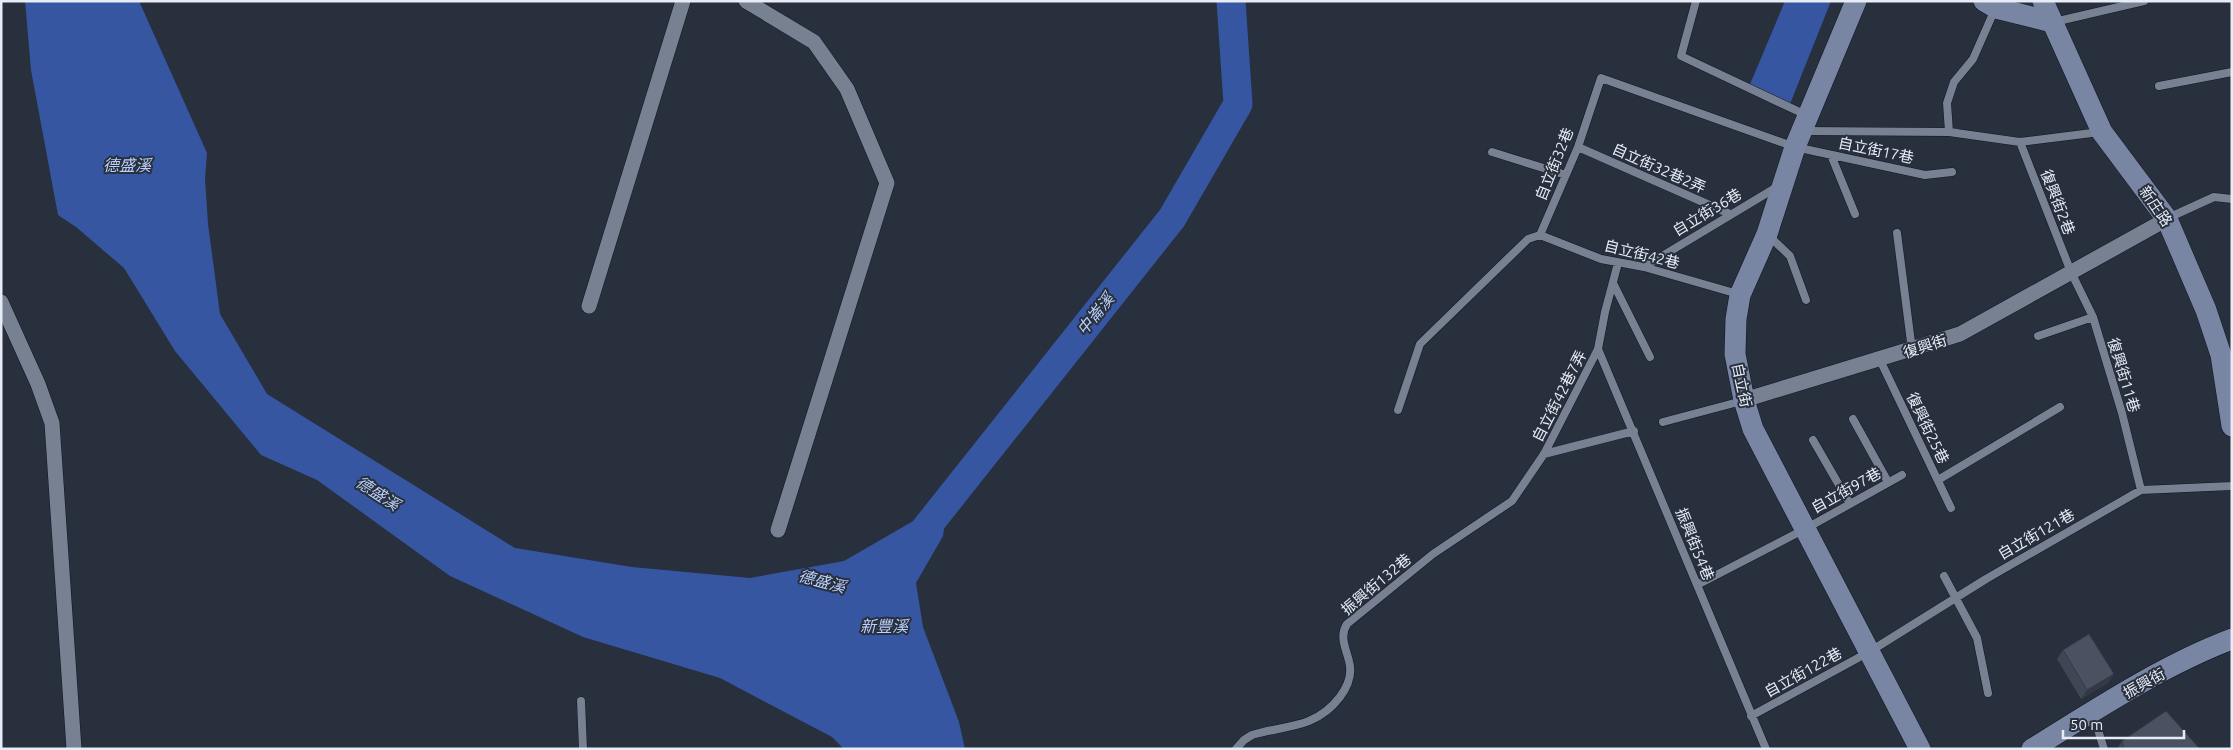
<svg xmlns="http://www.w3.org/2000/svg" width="2233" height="750" viewBox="0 0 2233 750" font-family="Ubuntu,'Noto Sans TC',sans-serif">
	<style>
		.water { fill: #3656a2 }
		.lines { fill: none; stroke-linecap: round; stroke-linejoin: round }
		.river { stroke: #3656a2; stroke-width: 29 }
		.lane-casing { stroke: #101624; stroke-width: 9 }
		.street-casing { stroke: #101624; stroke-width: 16 }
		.secondary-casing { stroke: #101624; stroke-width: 22 }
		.lane { stroke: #788192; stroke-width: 8 }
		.street { stroke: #788192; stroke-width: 15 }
		.secondary { stroke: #7886a3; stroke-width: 21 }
		.wall { fill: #404754 }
		.shaded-wall { fill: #343945 }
		.building { fill: #4a5262; stroke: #343945 }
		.labels { text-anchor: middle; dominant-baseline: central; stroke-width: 4; stroke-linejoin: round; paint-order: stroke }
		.street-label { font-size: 15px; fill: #e7ecf6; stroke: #282f3d }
		.water-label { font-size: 16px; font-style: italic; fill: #bacff9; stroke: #282f3d }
	</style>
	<rect width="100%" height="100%" fill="#282f3d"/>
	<path class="water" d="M25 1H139L207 153 205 179 208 224 220 314 267 394 515 548 632 567 750 578 844 561 948 501 943 536 916 583 923 627 959 722 965 749H844L832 737 720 678 583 637 450 576 317 480 261 455 175 351 124 268 76 227 58 215 31 70Z
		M1785 1H1831L1790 104 1748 89Z"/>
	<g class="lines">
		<path class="river" d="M922 533 1172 218 1238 104 1231 1"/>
		<g class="lane-casing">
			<path id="lane" d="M1696 1 1681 56 1806 115
				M2054 22 2144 1
				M2159 86 2232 72
				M1805 131 1949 132 2020 142 2100 132
				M1949 132 1947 103 1954 82 1973 59 1995 9
				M2020 142 2071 272 2093 317 2122 413 2141 490
				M1578 147 1730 214
				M1492 152 1566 175
				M1831 155 1855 214
				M2168 218 2214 197 2232 199
				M1897 233 1912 350
				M1540 235 1601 259 1644 267 1738 294
				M1768 235 1790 256 1806 300
				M1644 267 1777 187
				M1613 283 1650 357
				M2038 336 2093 317
				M1598 349 1766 749
				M1880 360 1951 508
				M1398 410 1420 344 1528 239 1540 235 1578 147 1601 78 1795 147 1925 175 1952 172
				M1853 419 1888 482
				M1663 422 1742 401
				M1813 440 1850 504
				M1544 454 1634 431
				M1938 480 2060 407
				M1944 576 1977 638 1988 693
				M1697 585 1805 529 1902 475
				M581 701 583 749
				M2093 714 2104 749
				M1751 716 1869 652 1986 579 2141 490 2232 486
				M1236 749 1244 740 1252 735C1271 729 1291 728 1309 721 1331 712 1356 686 1349 661 1346 649 1339 636 1347 624L1433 554 1512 501 1544 454 1598 349 1605 312 1618 263"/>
		</g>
		<g class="street-casing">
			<path id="street" d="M746 1 814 42 847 89 887 183 778 530
				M1 302 38 384 52 423 74 749
				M589 306 683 1
				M1744 400 1960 334 2167 219"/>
		</g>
		<g class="secondary-casing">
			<path id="secondary" d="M1856 1 1795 147 1767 234 1740 295 1736 319 1735 354 1744 400 1753 429 1920 749
				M1984 1 1996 8 2052 22
				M2043 1 2102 132 2167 219 2206 310 2221 355 2232 426
				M2032 749C2095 710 2163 665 2232 639"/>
		</g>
		<use href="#lane" class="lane"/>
		<use href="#street" class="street"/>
		<use href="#secondary" class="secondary"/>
	</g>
	<path class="wall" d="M2063 650 2114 674 2108 683 2081 699 2057 659Z
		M2122 741 2200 749H2117Z"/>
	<path class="shaded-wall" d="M2114 674 2108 683 2081 699 2087 690Z"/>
	<path class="building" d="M2089 634 2114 674 2087 690 2063 650Z
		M2166 711 2200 749H2124L2122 741Z"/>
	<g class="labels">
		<g class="street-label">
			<text transform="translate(1876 150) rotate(12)">自立街17巷</text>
			<text transform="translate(1554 164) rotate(-68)">自立街32巷</text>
			<text transform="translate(1659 168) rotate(24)">自立街32巷2弄</text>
			<text transform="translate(2058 202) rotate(69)">復興街2巷</text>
			<text transform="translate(2156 206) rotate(56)">新庄路</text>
			<text transform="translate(1707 212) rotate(-31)">自立街36巷</text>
			<text transform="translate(1642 254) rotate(14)">自立街42巷</text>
			<text transform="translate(1925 346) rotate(-18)">復興街</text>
			<text transform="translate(2124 375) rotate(73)">復興街11巷</text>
			<text transform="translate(1742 385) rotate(78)">自立街</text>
			<text transform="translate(1559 396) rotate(-63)">自立街42巷7弄</text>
			<text transform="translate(1928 428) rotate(64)">復興街25巷</text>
			<text transform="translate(1846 490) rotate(-29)">自立街97巷</text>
			<text transform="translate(2036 534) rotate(-30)">自立街121巷</text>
			<text transform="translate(1695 544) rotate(68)">振興街54巷</text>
			<text transform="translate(1376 584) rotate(-40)">振興街132巷</text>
			<text transform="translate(1803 672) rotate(-29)">自立街122巷</text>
			<text transform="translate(2144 683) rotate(-29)">振興街</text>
		</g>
		<g class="water-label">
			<text x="127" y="165">德盛溪</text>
			<text transform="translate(1095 314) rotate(-51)">中崙溪</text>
			<text transform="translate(378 493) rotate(33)">德盛溪</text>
			<text transform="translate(822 581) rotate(15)">德盛溪</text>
			<text x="884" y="626">新豐溪</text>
		</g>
	</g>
	<rect width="2233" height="750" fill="none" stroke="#e7ecf6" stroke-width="5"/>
	<path d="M2063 730v8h121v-8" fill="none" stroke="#e7ecf6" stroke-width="2.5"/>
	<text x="2070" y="730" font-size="15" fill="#e7ecf6" stroke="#282f3d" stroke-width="4" paint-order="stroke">50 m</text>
</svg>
